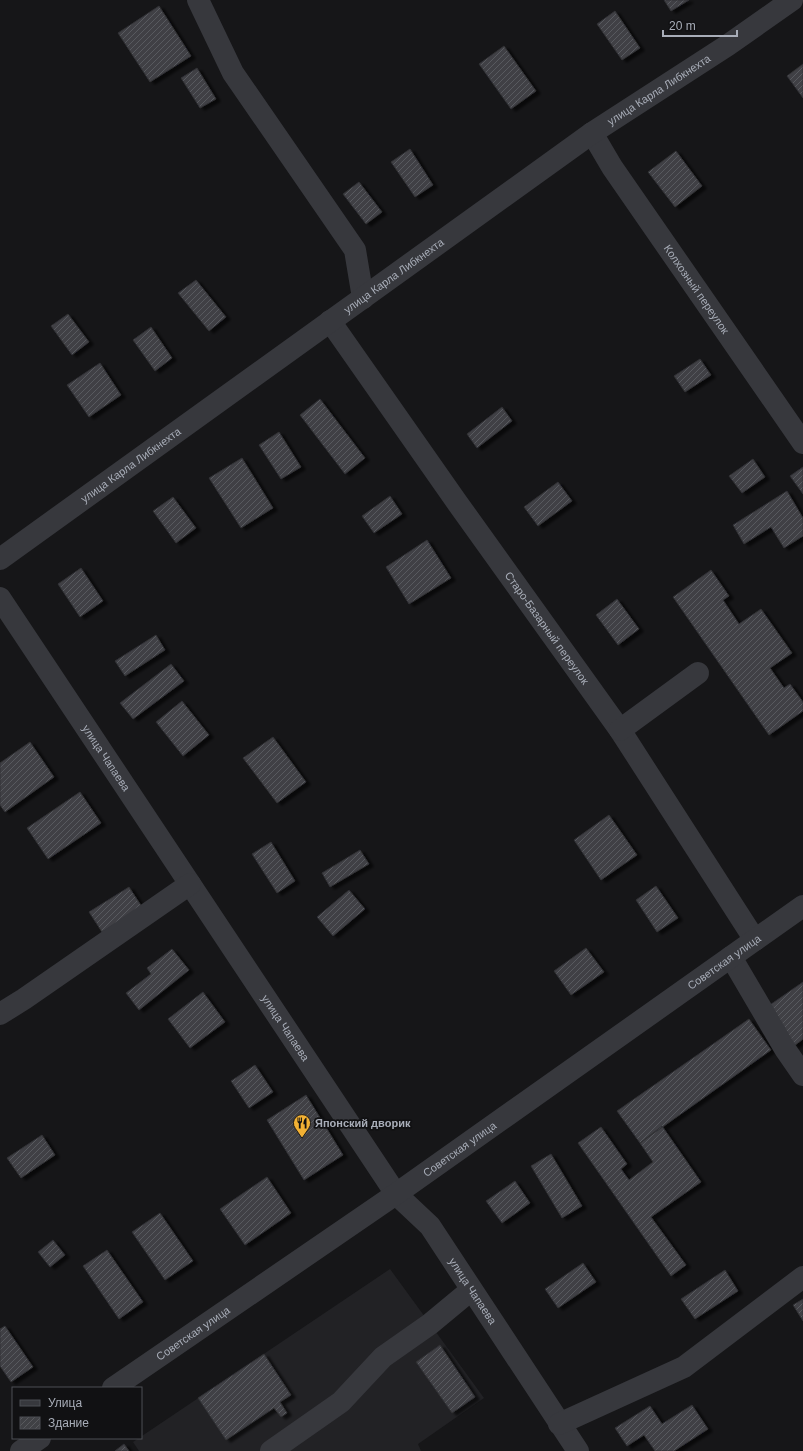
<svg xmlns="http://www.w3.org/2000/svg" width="803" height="1451" viewBox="0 0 803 1451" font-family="Arial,sans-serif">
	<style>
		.built { fill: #222225 }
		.building { fill: url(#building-hatch); stroke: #303034; filter: url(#shadow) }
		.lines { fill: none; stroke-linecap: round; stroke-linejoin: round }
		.minor { stroke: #37383d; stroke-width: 22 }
		.labels { text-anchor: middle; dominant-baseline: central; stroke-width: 3.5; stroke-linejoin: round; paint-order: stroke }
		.street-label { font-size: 11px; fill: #a8adb8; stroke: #111113 }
		.poi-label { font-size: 11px; font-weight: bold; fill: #a8adb8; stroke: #111113; text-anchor: start }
	</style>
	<defs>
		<pattern id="building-hatch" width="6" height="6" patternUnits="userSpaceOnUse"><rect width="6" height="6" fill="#404145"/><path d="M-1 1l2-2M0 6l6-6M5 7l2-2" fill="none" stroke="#595a5e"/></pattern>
		<filter id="shadow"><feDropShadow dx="4.5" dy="2.5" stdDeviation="1" flood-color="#0009"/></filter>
	</defs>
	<rect width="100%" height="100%" fill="#161618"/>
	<path class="built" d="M390 1269 484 1398 418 1444 421 1451H139L133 1442Z"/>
	<path class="building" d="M664 0H689L671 11Z
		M159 6 191 56 150 82 118 33Z
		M615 11 640 48 622 60 597 24Z
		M504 46 536 91 511 109 479 64Z
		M803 64V98L787 76Z
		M197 68 216 99 200 108 181 78Z
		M410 149 433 185 415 197 391 162Z
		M676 151 702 186 675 207 648 172Z
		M359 182 382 212 366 224 343 194Z
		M196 280 226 317 209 331 178 293Z
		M68 314 89 342 72 355 51 326Z
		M151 327 172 358 155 371 133 340Z
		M700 359 711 375 685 392 674 376Z
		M100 363 121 395 89 417 67 385Z
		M320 399 365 458 345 474 300 415Z
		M502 407 512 421 477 448 467 434Z
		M279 432 301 467 281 479 259 445Z
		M242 458 273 508 241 528 209 478Z
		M753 459 765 477 742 493 729 476Z
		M803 467V494L790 476Z
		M558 482 572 501 538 526 524 507Z
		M787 491 803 518V536L784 548 771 527 744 544 733 525Z
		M390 496 402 514 374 533 362 516Z
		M173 497 196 528 176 543 153 511Z
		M427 540 451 578 409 604 386 567Z
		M81 568 103 601 80 617 58 584Z
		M711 570 729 596 723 600 739 624 761 609 792 653 770 668 784 688 790 684 803 702V711L769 735 673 597Z
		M617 599 639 629 618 645 596 615Z
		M156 635 165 650 125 676 115 661Z
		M171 664 184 681 133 719 120 703Z
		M182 701 209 735 183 756 156 722Z
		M273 737 306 782 277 803 243 758Z
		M30 742 54 777 5 812 0 805V763Z
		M80 792 101 823 48 859 27 828Z
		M609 815 637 855 601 880 574 840Z
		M271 842 295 881 277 893 252 854Z
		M360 850 369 864 330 887 322 873Z
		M656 886 678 918 657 932 636 900Z
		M129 887 142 907 102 932 89 912Z
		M349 890 365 909 333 936 317 917Z
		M586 948 604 972 571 995 554 971Z
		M172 949 189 970 139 1010 126 993 151 974 147 968Z
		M803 982V1039L794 1046 767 1007Z
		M203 992 225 1022 190 1048 168 1019Z
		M749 1019 771 1050 640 1143 617 1111Z
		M255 1065 273 1092 249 1108 231 1081Z
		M306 1095 343 1155 304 1180 267 1120Z
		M662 1126 701 1182 651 1217 686 1265 671 1276 578 1143 601 1127 627 1164 621 1169 629 1180 653 1162 640 1143Z
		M42 1135 55 1155 21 1178 7 1158Z
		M551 1154 582 1206 562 1218 531 1166Z
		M267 1177 291 1213 245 1245 220 1209Z
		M515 1181 530 1203 502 1223 486 1201Z
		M160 1213 193 1261 165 1280 132 1232Z
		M53 1240 65 1255 50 1267 38 1252Z
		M107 1250 143 1302 119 1319 83 1266Z
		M583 1263 596 1282 558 1308 545 1289Z
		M725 1270 738 1291 695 1319 681 1299Z
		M803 1299V1321L793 1305Z
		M5 1326 33 1367 11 1382 0 1366V1329Z
		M440 1345 475 1397 452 1413 416 1362Z
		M264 1354 291 1395 280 1402 287 1413 281 1417 274 1408 226 1440 198 1398Z
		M692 1405 708 1429 674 1451H655L644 1435 627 1446 615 1428 650 1406 662 1424Z
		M124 1444 129 1451H115Z"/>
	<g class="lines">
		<g class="minor">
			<path d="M198 0 233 73 355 250 363 298"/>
			<path id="s1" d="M592 133 612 167 803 443"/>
			<path id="s2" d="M330 321 456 501 620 730 755 940"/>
			<path id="s3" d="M0 559 592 133 728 45 792 0"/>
			<path id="s4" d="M0 598 396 1194 430 1226 578 1451"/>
			<path d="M620 730 698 673"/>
			<path d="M731 957 785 1049 803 1075"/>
			<path d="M0 1014 24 999 190 884"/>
			<path id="s5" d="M113 1388 396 1194 803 906"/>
			<path d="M559 1424 684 1367 803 1277"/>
			<path d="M21 1451 40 1438"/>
			<path d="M271 1451 341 1402 383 1357 430 1324 471 1290"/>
		</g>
	</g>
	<defs>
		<g id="restaurant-pin" transform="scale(0.9)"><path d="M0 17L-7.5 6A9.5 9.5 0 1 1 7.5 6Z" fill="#f2b134" stroke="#111113"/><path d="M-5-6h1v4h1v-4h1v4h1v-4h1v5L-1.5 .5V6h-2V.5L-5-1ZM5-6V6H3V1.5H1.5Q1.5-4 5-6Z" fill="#111"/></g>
	</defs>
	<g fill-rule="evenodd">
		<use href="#restaurant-pin" x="302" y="1123"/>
	</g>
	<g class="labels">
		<g class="street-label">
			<text stroke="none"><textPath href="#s3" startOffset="809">улица Карла Либкнехта</textPath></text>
			<text stroke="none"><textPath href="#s3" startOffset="485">улица Карла Либкнехта</textPath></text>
			<text stroke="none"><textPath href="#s1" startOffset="188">Колхозный переулок</textPath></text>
			<text stroke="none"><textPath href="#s3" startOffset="161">улица Карла Либкнехта</textPath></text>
			<text stroke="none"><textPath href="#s2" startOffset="376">Старо-Базарный переулок</textPath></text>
			<text stroke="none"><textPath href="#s4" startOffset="192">улица Чапаева</textPath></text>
			<text stroke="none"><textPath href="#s5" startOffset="745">Советская улица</textPath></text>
			<text stroke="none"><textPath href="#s4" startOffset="516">улица Чапаева</textPath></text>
			<text stroke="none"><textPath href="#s5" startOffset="421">Советская улица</textPath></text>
			<text stroke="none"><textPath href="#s4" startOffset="840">улица Чапаева</textPath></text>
			<text stroke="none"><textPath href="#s5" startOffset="97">Советская улица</textPath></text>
		</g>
		<g class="poi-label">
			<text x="315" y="1123">Японский дворик</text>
		</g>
	</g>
	<rect x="12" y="1387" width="130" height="52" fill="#111113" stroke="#4d4f55"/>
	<rect x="20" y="1400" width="20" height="6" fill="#37383d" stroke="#4d4f55"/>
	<text x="48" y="1407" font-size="12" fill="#a8adb8">Улица</text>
	<rect x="20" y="1417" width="20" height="12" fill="url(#building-hatch)" stroke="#4d4f55"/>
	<text x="48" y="1427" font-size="12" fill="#a8adb8">Здание</text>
	<path d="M663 30v6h74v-6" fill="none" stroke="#a8adb8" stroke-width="2"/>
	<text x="669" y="30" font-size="12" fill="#a8adb8" stroke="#111113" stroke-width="3" paint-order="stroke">20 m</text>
</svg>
